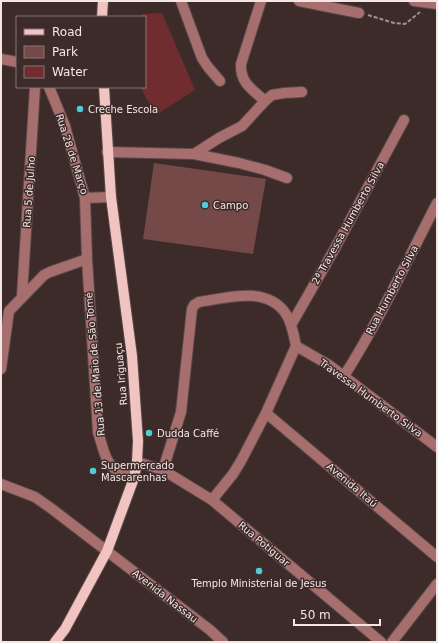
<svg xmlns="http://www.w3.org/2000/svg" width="438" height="643" viewBox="0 0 438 643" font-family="'DejaVu Sans',sans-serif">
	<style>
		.green { fill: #754948 }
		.water { fill: #712c2f }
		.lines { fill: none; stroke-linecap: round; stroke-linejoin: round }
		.minor-casing { stroke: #5a4948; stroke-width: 12 }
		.major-casing { stroke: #5a4948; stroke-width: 12 }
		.path { stroke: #9f908f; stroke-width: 2; stroke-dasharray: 4 2; stroke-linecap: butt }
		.minor { stroke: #a66f6e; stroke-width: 10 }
		.major { stroke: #f1c3c1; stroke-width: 10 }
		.poi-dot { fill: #51ccd5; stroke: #3d2b2a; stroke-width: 1.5 }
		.labels { text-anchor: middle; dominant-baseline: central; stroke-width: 3; stroke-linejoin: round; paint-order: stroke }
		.poi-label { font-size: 10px; fill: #f3e6e5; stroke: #3d2b2a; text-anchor: start }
		.street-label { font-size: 10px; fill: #f3e6e5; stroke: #3d2b2a }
	</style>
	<rect width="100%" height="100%" fill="#3d2b2a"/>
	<path class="green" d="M154 163 266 179 253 254 143 239Z"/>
	<path class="water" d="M162 13 195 90 156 115 140 87H145V17H141V14Z"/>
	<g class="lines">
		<g class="minor-casing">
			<path id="minor" d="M181 1 202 58 208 67 220 81
				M261 1 241 64C240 83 252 89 265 101
				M299 1 359 13
				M414 1 437 4
				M1 59 17 62
				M49 87 65 126 85 198 111 197
				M107 152 194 154 239 163 265 170 287 178
				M194 154 219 138 242 126 265 101 272 95 284 93 302 92
				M85 198 87 259 98 432C102 444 105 463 116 470 121 473 128 475 134 478
				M22 296 35 87
				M9 311 44 275 50 272 87 259
				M291 325 334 250 404 120
				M1 369 9 311
				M344 376C379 321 407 261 437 203
				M266 413 437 557
				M137 462 163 470 212 500 381 642
				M163 470 181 412 192 309 194 305 199 302C226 298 267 285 286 314 292 323 294 336 296 346L329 365 437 447
				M1 484 35 497 52 509 210 630 223 642
				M212 500 233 474 241 461 266 413 296 346
				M392 642 437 584"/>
		</g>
		<g class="major-casing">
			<path id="major" d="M102 17 103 1
				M55 642 65 629 107 551 134 478 137 462 138 441 132 356 111 197 104 87"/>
		</g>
		<path class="path" d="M368 15 394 23 405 24 420 12"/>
		<use href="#minor" class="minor"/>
		<use href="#major" class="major"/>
	</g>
	<g class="poi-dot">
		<circle cx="80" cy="109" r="4"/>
		<circle cx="205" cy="205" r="4"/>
		<circle cx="149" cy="433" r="4"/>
		<circle cx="93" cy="471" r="4"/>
		<circle cx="259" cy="571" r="4"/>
	</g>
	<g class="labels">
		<g class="poi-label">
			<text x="88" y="109">Creche Escola</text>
			<text x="213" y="205">Campo</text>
			<text x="157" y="433">Dudda Caffé</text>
			<text x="101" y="465">Supermercado<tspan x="101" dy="12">Mascarenhas</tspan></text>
			<text x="259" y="583" text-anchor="middle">Templo Ministerial de Jesus</text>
		</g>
		<g class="street-label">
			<text transform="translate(72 154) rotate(72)">Rua 28 de Março</text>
			<text transform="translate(29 192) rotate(-86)">Rua 5 de Julho</text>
			<text transform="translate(348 223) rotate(-61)">2ª Travessa Humberto Silva</text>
			<text transform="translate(392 290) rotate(-62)">Rua Humberto Silva</text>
			<text transform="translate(95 364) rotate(-95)">Rua 13 de Maio de São Tomé</text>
			<text transform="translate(121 374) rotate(-95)">Rua Iriguaçu</text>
			<text transform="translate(371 398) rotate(36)">Travessa Humberto Silva</text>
			<text transform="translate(352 485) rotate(40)">Avenida Itaú</text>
			<text transform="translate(264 544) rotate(40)">Rua Potiguar</text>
			<text transform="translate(165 596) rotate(38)">Avenida Nassau</text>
		</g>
	</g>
	<rect width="438" height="643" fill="none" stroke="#f3e6e5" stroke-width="4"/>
	<rect x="16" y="16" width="130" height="72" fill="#3d2b2a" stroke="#867675"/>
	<rect x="24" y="29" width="20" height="6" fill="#f1c3c1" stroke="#867675"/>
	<text x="52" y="36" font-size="12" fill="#f3e6e5">Road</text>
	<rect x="24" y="46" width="20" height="12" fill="#754948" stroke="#867675"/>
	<text x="52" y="56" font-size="12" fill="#f3e6e5">Park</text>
	<rect x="24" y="66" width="20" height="12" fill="#712c2f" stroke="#867675"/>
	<text x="52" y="76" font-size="12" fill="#f3e6e5">Water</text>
	<path d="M294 619v6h86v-6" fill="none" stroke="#f3e6e5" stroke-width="2"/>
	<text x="300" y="619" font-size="12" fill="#f3e6e5" stroke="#3d2b2a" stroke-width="3" paint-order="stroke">50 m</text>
</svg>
